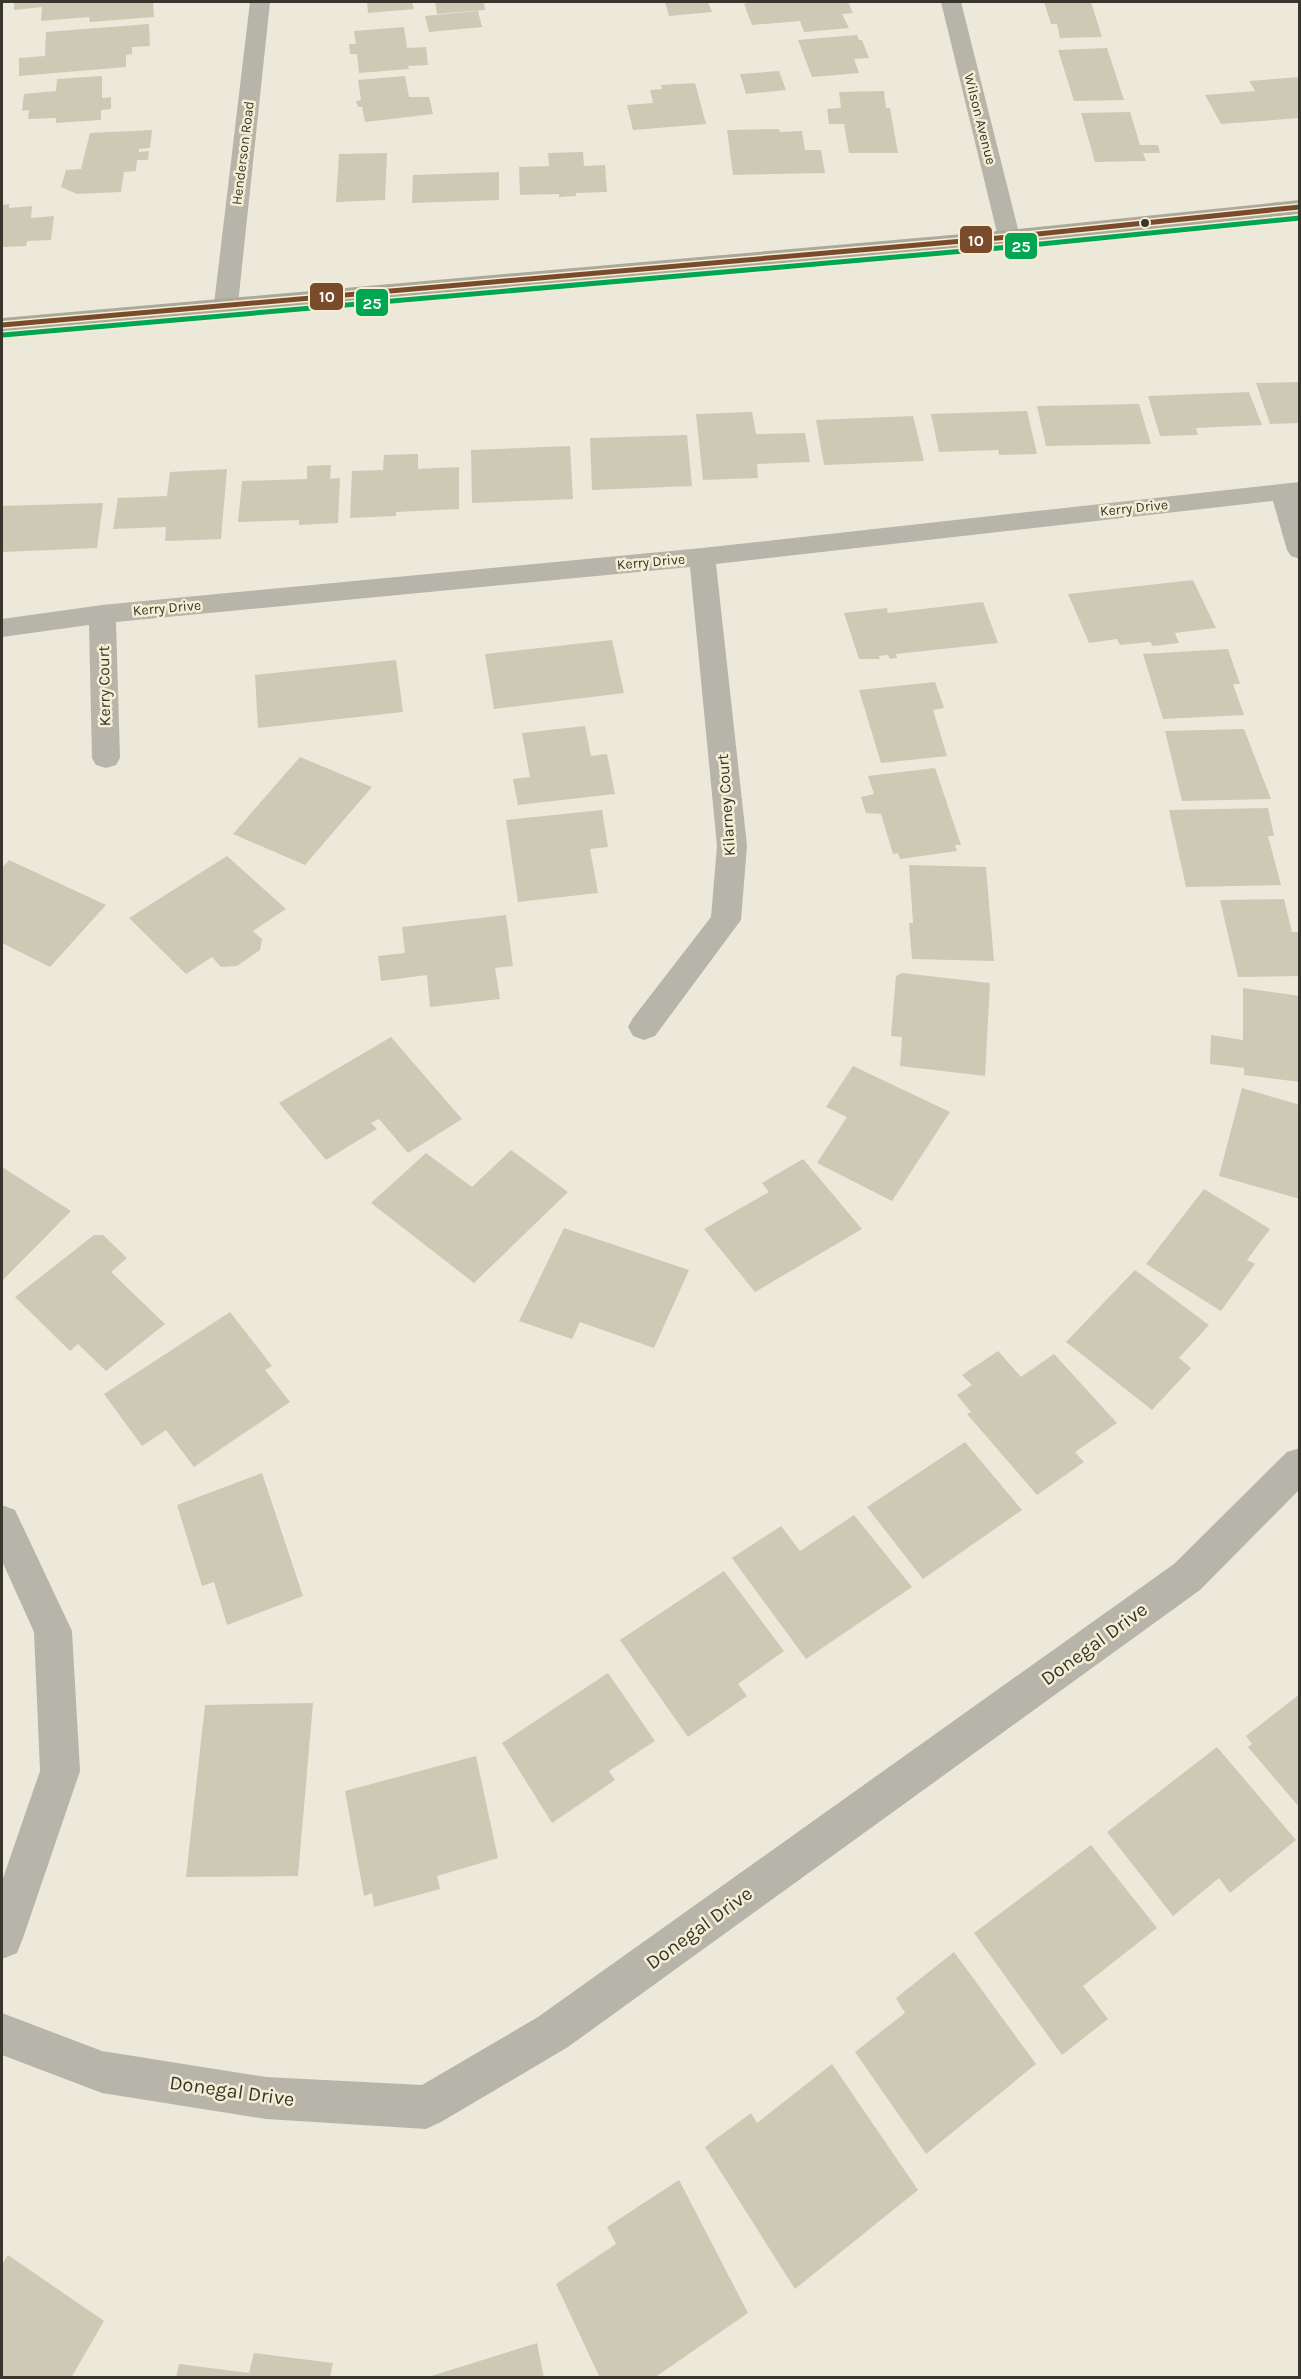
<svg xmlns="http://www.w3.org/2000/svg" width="1301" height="2379" viewBox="0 0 1301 2379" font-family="Karla,sans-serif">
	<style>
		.building { fill: #cdc9b4 }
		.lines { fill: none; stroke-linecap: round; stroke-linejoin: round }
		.minor { fill: #b7b5a9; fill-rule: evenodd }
		.secondary { fill: #aca99c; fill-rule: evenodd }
		.bus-1-casing { stroke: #f3eed4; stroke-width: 8 }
		.bus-2-casing { stroke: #f3eed4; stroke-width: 8 }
		.bus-1 { stroke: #7a4b2a; stroke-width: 5 }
		.bus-2 { stroke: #00a651; stroke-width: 5 }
		.bus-dot { fill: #38362c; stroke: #f3eed4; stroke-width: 2 }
		.labels { text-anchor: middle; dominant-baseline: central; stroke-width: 5; stroke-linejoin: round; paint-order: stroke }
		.far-street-label { font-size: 14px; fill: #38362c; stroke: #f3eed4 }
		.street-label { font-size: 16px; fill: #38362c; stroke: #f3eed4 }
		.near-street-label { font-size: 20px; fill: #38362c; stroke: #f3eed4 }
		.line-badge { stroke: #f3eed4; stroke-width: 2 }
		.badge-label { font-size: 16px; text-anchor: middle; font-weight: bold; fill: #fff }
	</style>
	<rect width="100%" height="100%" fill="#ece9db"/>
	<path class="building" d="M14 2H153L154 17 90 22 89 17 41 21 42 7 14 10Z
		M367 2H412L414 9 368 13Z
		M435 2H484L485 10 437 14Z
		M665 2H708L712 12 669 16Z
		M750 2H848L853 13 842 14 849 28 804 32 800 21 752 25 744 4Z
		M1044 2H1091L1102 37 1060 38 1057 24H1051Z
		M478 11 482 27 429 32 425 16Z
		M149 24 150 46 132 47V54L126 55V67L19 76V58L45 56 46 32Z
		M404 27 407 48 426 47 428 65 408 66 409 69 359 73 357 54H350L349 44H356L354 31Z
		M857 35 859 40H862L869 58 854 59 859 73 812 77 798 40Z
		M1107 48 1124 100 1074 101 1058 50Z
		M779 71 786 90 746 94 740 74Z
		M102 76V98L111 97V109L101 110V120L56 123V118L28 119 29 110 22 111 24 94 56 91 57 79Z
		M405 76 409 97H429L433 114 365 122 362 107H358L356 101 361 100 358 80Z
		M1300 77V118L1221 124 1205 95 1255 91 1249 81Z
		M695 83 706 124 633 130 627 105 653 103 650 90 662 89 661 85Z
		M884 91 886 108H890L898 153H849L844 124H829L827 109 841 108 839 92Z
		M1130 112 1140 145H1158L1160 153H1143L1146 161 1095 162 1081 113Z
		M779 129 780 132 802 131 805 150H821L825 173 733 175 727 130Z
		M152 130 150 148 139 149V152L149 151 148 160H137L136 171 124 172 121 192 77 194 61 187 66 170 81 169 90 133Z
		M583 152 584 166 605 165 607 192 576 193V196L559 197V194L520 195 519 167 549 166 548 153Z
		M387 153 385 200 336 202 339 154Z
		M499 172V200L412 203 413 175Z
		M9 204V208L32 206 31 218 54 216 51 240 27 241 26 246 2 247V205Z
		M1300 382V423L1270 424 1256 383Z
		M1249 392 1262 425 1196 428 1198 435 1160 436 1148 396Z
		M1139 404 1151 444 1046 446 1037 406Z
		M1027 411 1037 454 999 455 998 450 939 452 931 414Z
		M752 412 756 434 805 433 810 462 757 464 758 478 703 480 696 414Z
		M913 416 924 461 824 465 816 420Z
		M687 435 692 486 592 490 590 438Z
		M570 446 573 499 472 503 471 450Z
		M418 454V469L459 467V509L396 512V516L350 518 352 471 383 470 384 455Z
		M331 465 330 479 340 478 338 523 299 525V520L238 522 242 481 307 479V466Z
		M227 469 221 539 165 541 166 527 113 529 118 498 167 496 170 472Z
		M103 503 97 548 2 552V506Z
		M1193 580 1216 628 1175 633 1179 643 1153 646 1150 642 1120 645 1117 639 1089 643 1068 594Z
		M983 602 998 643 896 654 897 658 890 659 888 655 879 656 880 659H859L844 613 887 608 888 613Z
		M612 640 624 693 494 709 485 654Z
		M1228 649 1240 684H1233L1244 715 1163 719 1143 654Z
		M396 660 403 712 258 728 255 675Z
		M935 682 944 708 933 710 947 756 881 763 859 690Z
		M585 726 591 756 607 754 615 794 518 805 513 779 530 777 522 733Z
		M1244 729 1271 799 1182 801 1165 731Z
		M300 757 372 787 305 865 233 834Z
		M935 768 961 845H955L957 851 900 859 898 853 893 854 881 814 866 813 861 797 874 794 868 776Z
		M1268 808 1274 836H1268L1281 885 1186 887 1169 810Z
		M602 810 608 847 590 849 598 893 518 902 506 820Z
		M227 856 286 909 253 931 262 939 260 950 237 966 221 967 212 957 186 974 129 918Z
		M9 860 106 905 50 967 2 943V868Z
		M909 865 986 867 994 961 912 959 909 923H913Z
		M1284 899 1292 932H1300V976L1238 977 1220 900Z
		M506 915 513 966 495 968 500 999 430 1007 427 975 381 981 378 956 405 953 402 927Z
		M902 973 990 983 985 1076 900 1066 902 1037 891 1036 896 976Z
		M1243 988 1300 996V1082L1244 1075V1068L1210 1064 1211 1035 1243 1040Z
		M391 1037 462 1119 408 1153 379 1119 371 1123 377 1129 326 1160 279 1103Z
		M853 1066 950 1112 892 1201 817 1163 847 1117 826 1107Z
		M1242 1088 1300 1105V1199L1219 1176Z
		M511 1150 568 1192 474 1283 371 1203 426 1153 472 1187Z
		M803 1159 862 1229 755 1292 704 1229 769 1192 762 1183Z
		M2 1167 71 1211 2 1281Z
		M1204 1189 1270 1229 1247 1260 1255 1264 1221 1311 1146 1264Z
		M564 1228 689 1270 654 1348 580 1322 572 1339 519 1321Z
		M94 1235H103L127 1258 111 1272 165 1324 106 1371 78 1344 70 1351 15 1297Z
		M1135 1270 1209 1325 1179 1358 1191 1368 1152 1410 1066 1342Z
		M230 1312 272 1366 265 1370 290 1402 194 1467 166 1430 142 1446 104 1394Z
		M998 1351 1021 1377 1054 1354 1117 1423 1075 1452 1084 1462 1037 1495 967 1414 971 1412 957 1395 972 1385 962 1375Z
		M965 1442 1022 1510 923 1579 867 1507Z
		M262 1473 303 1596 227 1625 214 1582 202 1586 177 1505Z
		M854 1515 912 1587 806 1659 732 1558 781 1526 800 1551Z
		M724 1571 784 1651 738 1684 747 1696 688 1737 620 1640Z
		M608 1673 655 1741 609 1771 615 1780 552 1823 502 1743Z
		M1300 1694V1808L1248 1747 1252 1744 1246 1736Z
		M313 1703 298 1876 186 1877 205 1705Z
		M1217 1747 1296 1840 1230 1893 1219 1878 1173 1916 1107 1832Z
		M476 1756 498 1858 437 1876 440 1889 374 1907 372 1893 364 1896 345 1791Z
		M1091 1845 1157 1928 1083 1986 1108 2019 1062 2055 974 1933Z
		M954 1952 1036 2064 926 2154 855 2052 905 2013 896 1998Z
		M832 2064 918 2190 795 2289 705 2147 751 2113 757 2123Z
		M679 2180 748 2313 654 2378H600L556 2284 616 2244 607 2227Z
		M8 2255 104 2321 71 2378H2V2264Z
		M537 2343 544 2378H428V2377Z
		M254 2353 333 2363 330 2378H176L179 2364 249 2373Z"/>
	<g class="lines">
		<path class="minor" d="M250 2H270L238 304 234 309 226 311 218 309 214 304Z
			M941 2H961L1020 237 1017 242 1009 244 1001 242 998 237Z
			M1300 482V559L1291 556 1287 550 1273 501 716 564 747 846 741 920 655 1036 644 1040 633 1036 628 1027 633 1018 711 917 717 846 690 567 116 622 120 758 116 765 106 768 96 765 92 758 89 625 2 637V619L102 605 702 548Z
			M1300 1448V1489L1200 1590 568 2047 441 2122 426 2129 266 2119 102 2093 2 2055V2013L102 2051 266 2077 422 2085 538 2017 1174 1564 1287 1452Z
			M2 1505 15 1510 72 1631 80 1771 23 1938 17 1953 2 1959V1881L40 1771 34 1632 2 1561Z"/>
		<path class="secondary" d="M1300 200V214L1009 244 2 332V318L1009 230Z"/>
		<g class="bus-1-casing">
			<path id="bus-1" d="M2 325 1009 237 1300 207"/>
		</g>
		<g class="bus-2-casing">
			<path id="bus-2" d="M3 335 1010 247 1300 218"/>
		</g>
		<use href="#bus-1" class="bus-1"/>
		<use href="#bus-2" class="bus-2"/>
	</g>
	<circle class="bus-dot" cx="1145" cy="223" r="5"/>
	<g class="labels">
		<g class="far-street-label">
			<text transform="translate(980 119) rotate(76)">Wilson Avenue</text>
			<text transform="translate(243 153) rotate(-83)">Henderson Road</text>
			<text transform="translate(1134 508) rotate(-6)">Kerry Drive</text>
			<text transform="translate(651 562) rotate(-5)">Kerry Drive</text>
			<text transform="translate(167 608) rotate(-5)">Kerry Drive</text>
		</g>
		<g class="street-label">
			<text transform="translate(104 686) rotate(-91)">Kerry Court</text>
			<text transform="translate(726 805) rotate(-94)">Kilarney Court</text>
		</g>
		<g class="near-street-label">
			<text transform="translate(1094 1644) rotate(-36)">Donegal Drive</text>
			<text transform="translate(699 1928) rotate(-36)">Donegal Drive</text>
			<text transform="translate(232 2091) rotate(8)">Donegal Drive</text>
		</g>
	</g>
	<g class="line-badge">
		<rect x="959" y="225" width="34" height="29" rx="6" fill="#7a4b2a"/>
		<rect x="1004" y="232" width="34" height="28" rx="6" fill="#00a651"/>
		<rect x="309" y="282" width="35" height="29" rx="6" fill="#7a4b2a"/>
		<rect x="355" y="288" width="34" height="29" rx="6" fill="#00a651"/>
	</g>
	<g class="badge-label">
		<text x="976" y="246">10</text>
		<text x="1021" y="252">25</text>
		<text x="327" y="302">10</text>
		<text x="372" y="309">25</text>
	</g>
	<rect width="1301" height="2379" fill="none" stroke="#38362c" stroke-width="6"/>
</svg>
